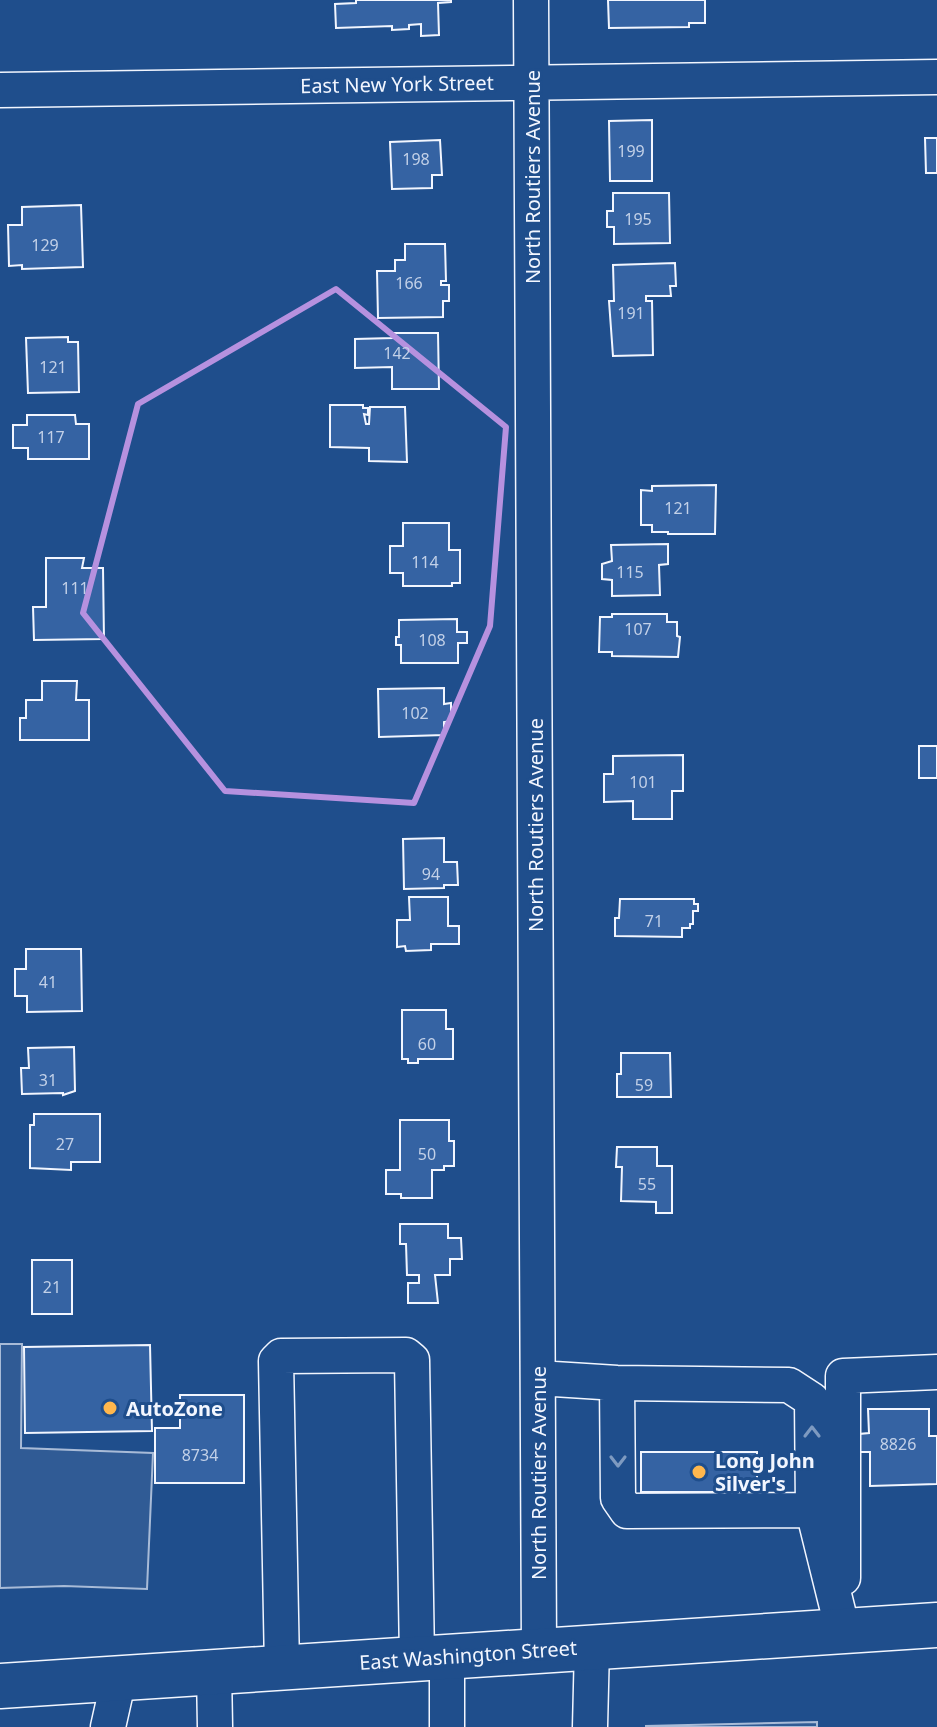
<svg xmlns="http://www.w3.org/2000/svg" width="937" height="1727" viewBox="0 0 937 1727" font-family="'Noto Sans',sans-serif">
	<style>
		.parking { fill: #305b95; stroke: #a8bbd7; stroke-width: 2 }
		.building { fill: #3563a3; stroke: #f2f6ff; stroke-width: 2 }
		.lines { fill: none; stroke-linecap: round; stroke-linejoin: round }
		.minor-casing { stroke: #f2f6ff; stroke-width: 37 }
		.major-casing { stroke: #f2f6ff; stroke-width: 47 }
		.minor { stroke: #1f4e8c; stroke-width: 34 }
		.major { stroke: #1f4e8c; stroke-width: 44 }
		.oneway { stroke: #7e9ac0 }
		.marked { fill: none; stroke: #b691df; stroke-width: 6; stroke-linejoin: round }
		.poi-dot { fill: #ffb74d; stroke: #1f4e8c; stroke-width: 3 }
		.labels { text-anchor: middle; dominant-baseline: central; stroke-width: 6; stroke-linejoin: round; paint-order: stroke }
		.number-label { font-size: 16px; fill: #c3d1e8 }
		.street-label { font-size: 20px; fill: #f2f6ff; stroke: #1f4e8c }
		.poi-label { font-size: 20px; font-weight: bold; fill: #f2f6ff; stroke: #1f4e8c; text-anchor: start }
	</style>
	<rect width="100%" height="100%" fill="#1f4e8c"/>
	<path class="parking" d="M0 1344H22L21 1448 153 1453 147 1589 64 1586 0 1588Z
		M817 1722V1727H646V1726Z"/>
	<path class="building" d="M356 0H451V2L438 3 439 35 421 36V24L409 25V29L392 30V26L336 28 335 4 356 3Z
		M608 0H705V23H689V27L609 28Z
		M652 120V181H610L609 121Z
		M925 138H937V173H926Z
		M440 140 442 175H432V188L392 189 390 142Z
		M613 193H669L670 243 614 244V227H607V211H613Z
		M81 205 83 267 22 269V265L9 266 8 225H22V207Z
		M405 244H445L446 281H441V285H449V301H443V317L378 318 377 271H395V260H405Z
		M675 263 676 286H670L671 296H646V301H652L653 355 613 356 609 301H614L613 265Z
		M393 333H438L439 389H392V367L355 368V339L393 338Z
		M68 337V342H78L79 392 28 393 26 338Z
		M330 405H363V408H368V415L364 414 366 424H369L370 407H405L407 462 369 461V448L330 447Z
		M27 415H75L76 424H89V459H28V448H13V425H27Z
		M716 485 715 534H668V532H652V525H641V490L652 491V486Z
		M403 523H449V550H460V583H452V586H403V573H390V546H403Z
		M668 544V564L659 565 660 595 612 596V580L602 579V564L612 561 611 545Z
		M46 558H84L82 568H103L104 639 34 640 33 607H46Z
		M612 614H667V622H677V636L680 637 678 657 612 656V652H599L600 617H612Z
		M457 619V632H467V643H458V663H401V645H396V637H399V620Z
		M42 681H77L76 700H89V740H20V718H26V700H42Z
		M444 688V704L451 703V721L444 722V735L379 737 378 689Z
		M919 746H937V778H919Z
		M683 755V791H672V819H633V801L604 802V774H613V756Z
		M444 838V862H457L458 885H444V888L404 889 403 839Z
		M409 897H448V926H459V944H431V950L406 951 405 946 397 947V920H410Z
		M620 899H694V904H698V911H693V924H690V928H682V937L615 936V918H619Z
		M26 949H81L82 1011 27 1012V996H15V969H26Z
		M402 1010H446V1029H453V1059H418V1063H408V1059H402Z
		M74 1047 75 1091 63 1095V1093L22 1094 21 1068H29L28 1048Z
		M621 1053H670L671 1097H617V1074H621Z
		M34 1114H100V1162H71V1170L30 1168V1125H34Z
		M400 1120H449V1141H454V1166H444V1170H432V1198H401V1194H386V1170H400Z
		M617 1147H657V1166H672V1213H656V1202L621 1201 622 1167H616Z
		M400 1224H448V1238H461L462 1259H450V1275H435L438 1303H408V1283H419V1275H407L406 1244H400Z
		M32 1260H72V1314H32Z
		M150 1345 152 1431 25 1433 24 1347Z
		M180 1395H244V1483H155V1428H180Z
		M868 1409H929V1436H937V1484L870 1486V1452H859V1434L869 1433Z
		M641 1452H757V1492H641Z"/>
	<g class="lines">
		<g class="minor-casing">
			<path id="minor" d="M531 0 539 1650
				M0 90 937 77
				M538 1378 617 1383 789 1385 812 1400 813 1510 843 1631
				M617 1383 618 1498 627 1511 813 1510
				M843 1578V1376L937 1372
				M282 1667 276 1361 281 1356 406 1355 412 1360 417 1658
				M214 1672 215 1727
				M108 1727 119 1678
				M447 1727V1656
				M590 1727 592 1646"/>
		</g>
		<g class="major-casing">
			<path id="major" d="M0 1686 937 1625"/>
		</g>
		<use href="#minor" class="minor"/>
		<use href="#major" class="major"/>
	</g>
	<defs><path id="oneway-chevron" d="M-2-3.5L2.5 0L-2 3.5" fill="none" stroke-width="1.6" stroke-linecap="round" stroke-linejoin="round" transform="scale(2)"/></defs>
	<g class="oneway">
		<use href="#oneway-chevron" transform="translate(812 1432) rotate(-90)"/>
		<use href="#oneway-chevron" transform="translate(618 1461) rotate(90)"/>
	</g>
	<path class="marked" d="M336 289 506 427 490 626 414 803 225 791 83 613 138 404Z"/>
	<g class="poi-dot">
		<circle cx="110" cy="1408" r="8"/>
		<circle cx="699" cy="1472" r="8"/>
	</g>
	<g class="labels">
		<g class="number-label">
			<text x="631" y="151">199</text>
			<text x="416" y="159">198</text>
			<text x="638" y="219">195</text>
			<text x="45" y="245">129</text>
			<text x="409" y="283">166</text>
			<text x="631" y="313">191</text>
			<text x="397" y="353">142</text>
			<text x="53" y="367">121</text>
			<text x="51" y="437">117</text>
			<text x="678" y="508">121</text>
			<text x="425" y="562">114</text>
			<text x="630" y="572">115</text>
			<text x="75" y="588">111</text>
			<text x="638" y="629">107</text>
			<text x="432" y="640">108</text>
			<text x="415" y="713">102</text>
			<text x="643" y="782">101</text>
			<text x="431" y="874">94</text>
			<text x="654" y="921">71</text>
			<text x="48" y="982">41</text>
			<text x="427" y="1044">60</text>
			<text x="48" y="1080">31</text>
			<text x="644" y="1085">59</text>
			<text x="65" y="1144">27</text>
			<text x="427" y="1154">50</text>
			<text x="647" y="1184">55</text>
			<text x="52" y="1287">21</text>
			<text x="898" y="1444">8826</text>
			<text x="200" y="1455">8734</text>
		</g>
		<g class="street-label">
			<text transform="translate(397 84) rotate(-1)">East New York Street</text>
			<text transform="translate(532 177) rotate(-90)">North Routiers Avenue</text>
			<text transform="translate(535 825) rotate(-90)">North Routiers Avenue</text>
			<text transform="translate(538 1473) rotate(-90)">North Routiers Avenue</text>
			<text transform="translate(468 1655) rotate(-4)">East Washington Street</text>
		</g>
		<g class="poi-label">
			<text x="126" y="1408">AutoZone</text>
			<text x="715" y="1460">Long John<tspan x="715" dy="23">Silver's</tspan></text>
		</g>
	</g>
</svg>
